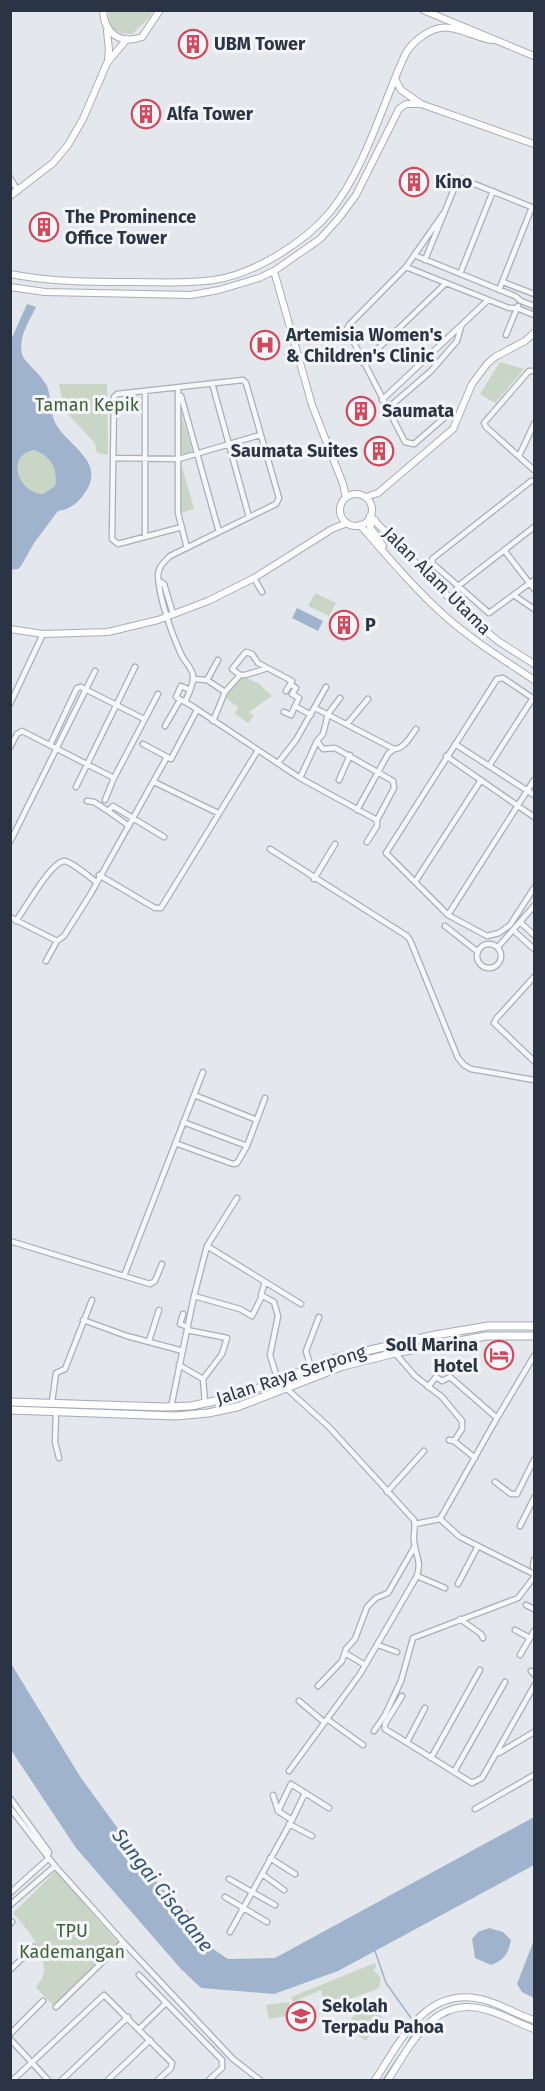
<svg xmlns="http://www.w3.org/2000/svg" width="545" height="2091" viewBox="0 0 545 2091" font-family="'Fira Sans',sans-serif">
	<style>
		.green { fill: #c9d6c5 }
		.water { fill: #9fb4cc; fill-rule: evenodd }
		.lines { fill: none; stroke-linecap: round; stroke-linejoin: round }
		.stream { stroke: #9fb4cc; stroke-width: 1.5 }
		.street-casing { stroke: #a9aeb7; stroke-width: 7 }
		.secondary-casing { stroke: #a9aeb7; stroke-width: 8 }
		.primary-casing { stroke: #a3abb8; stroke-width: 9 }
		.street { stroke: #f7f8fa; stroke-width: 4.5 }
		.secondary { stroke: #fff; stroke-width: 6 }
		.primary { stroke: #fff; stroke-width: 7 }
		.labels { text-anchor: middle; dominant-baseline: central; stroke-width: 6; stroke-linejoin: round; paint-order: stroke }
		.poi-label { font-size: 18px; font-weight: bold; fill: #2b3445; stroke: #f4f6f9; text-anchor: start }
		.park-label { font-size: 18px; fill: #3f6138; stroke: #f4f6f9 }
		.street-label { font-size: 18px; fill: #2b3445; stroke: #f4f6f9 }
		.water-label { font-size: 20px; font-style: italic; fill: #34527a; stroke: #f4f6f9 }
	</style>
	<rect width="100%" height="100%" fill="#e4e7ec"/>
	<path class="green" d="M108 11H153L150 17 132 34C113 33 109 30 108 11Z
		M500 362 524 369 495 403 480 394Z
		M59 384H107L108 455 97 453 95 443 65 411Z
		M181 414 192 449 191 453 184 455 181 452Z
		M33 450C51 455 58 469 55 486L43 494C19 493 5 457 33 450Z
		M181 463 194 509 181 513Z
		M315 593 336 603 329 616 308 606Z
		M242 676 258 683 272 696 249 712 254 716 248 723 235 714 238 707 225 697 229 689Z
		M56 1871 118 1943 55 2007 36 1988C38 1983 44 1977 44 1971 45 1949 27 1929 13 1913Z
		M375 1963 376 1968 373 1970 381 1978 379 1987 375 1990 332 2005 324 2002 321 1990 293 2002 291 1997Z
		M289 2002 291 2015 269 2019 266 2005Z
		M361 2004 382 2017 366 2041 346 2028Z"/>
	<path class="water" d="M27 304 36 307C29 322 18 337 22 354 24 362 41 374 47 386 52 399 49 414 57 426 70 447 107 463 84 494 78 503 69 510 58 511L34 543 21 566 18 569 10 570 11 340ZM33 450C51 455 58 469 55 486L43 494C19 493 5 457 33 450Z
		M297 608 323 621 318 631 292 618Z
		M10 1662 81 1778 162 1889 191 1914 201 1941 228 1959 275 1958 534 1817V1865L338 1971 274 1994 201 1988 181 1969 76 1848 11 1750Z
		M489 1928 503 1932 511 1940C508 1954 505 1960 491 1965L475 1958 472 1939 478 1932Z
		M534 1940V1998L522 1992 517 1984Z"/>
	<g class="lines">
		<path class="stream" d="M375 1951 386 1983 411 2018
			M408 2042 415 2030
			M383 2080 399 2056"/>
		<g class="street-casing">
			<path id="street" d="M10 178 18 191
				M443 214 406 267 349 325 347 329 405 442 414 444 452 411
				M414 255 515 296 521 301 534 306
				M425 260 458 179H462L534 208
				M406 267 509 308H517L534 315
				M460 274 493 191
				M503 282 534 294
				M499 290 532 207
				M506 335 518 306
				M363 363 446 283
				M534 371H529L484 423 486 427 534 470
				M212 383 249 517
				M178 388V513L187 548
				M145 391V536
				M181 396 219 532
				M382 400 488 300
				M387 409 431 371 457 341 461 327
				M519 456 534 424
				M113 458 179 459 260 435
				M534 481H531L432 559 433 564 489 613 534 580
				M182 527 118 544 112 539 114 397 117 394 243 380 246 383 279 498 276 504 170 556C164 562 158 567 158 576 159 598 172 635 182 656 185 662 193 669 193 676 194 684 188 695 185 702
				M504 550 534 589
				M254 578 262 592
				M159 581 164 584 173 614
				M457 587 534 527
				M515 596 534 609
				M240 675H245L265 669
				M193 679 207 680 225 692
				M207 680 218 660
				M290 684 296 688 292 694 299 698 295 706 311 715
				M190 690 181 686 176 697 192 706 300 778 377 820V826L367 842
				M534 699 503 678 497 679 386 853 448 915 487 936 499 933 510 925 534 888
				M10 704 43 634
				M315 708 394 749
				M284 712 291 715 295 706
				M213 721 225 692 240 675 232 669 246 652 252 654 258 663 292 681 286 691
				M347 724 368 699
				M165 726 180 700
				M317 741 323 749 335 748 393 781 394 788 377 820
				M143 744 171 759 197 710
				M455 744 534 795
				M50 745 77 688 81 687 144 719
				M10 747 17 734 22 731 114 778
				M446 756 534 817
				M278 763 296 740 326 687
				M489 766 533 698
				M300 778 317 741 323 734 328 714 340 698
				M339 780 350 755
				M154 782 218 813
				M76 787 135 667
				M105 800 114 778 158 694
				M87 801 94 802 108 811 113 806 164 837
				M357 810 388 754 394 749C404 749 410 737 416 729
				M108 811 129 826
				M10 842 95 671
				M270 849 407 936 410 940 458 1058 464 1065 471 1069 534 1080
				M99 875 155 908H161L258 750
				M314 879 335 844
				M415 882 481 780
				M448 915 534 780
				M10 917 57 941 64 936 90 895 167 757
				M16 921C25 909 50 863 64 861 70 861 90 877 96 882
				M520 922 534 935
				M445 926 478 952
				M513 930 534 949
				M477 956a12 12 0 1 1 24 0a12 12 0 1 1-24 0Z
				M498 947 534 906
				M46 961 57 941
				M534 977 496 1019 494 1023 534 1061
				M194 1095 257 1120
				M183 1122 247 1146
				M175 1143 233 1164 237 1163 247 1146 265 1098
				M10 1241 150 1284 155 1281 162 1264
				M207 1246 301 1304
				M124 1276 203 1072
				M265 1282 261 1295 274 1302 278 1316 270 1355 278 1381
				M194 1296 240 1309 252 1316 262 1296
				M183 1314 180 1324 188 1327
				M83 1320 127 1336 183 1351
				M187 1330 227 1338 222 1354 203 1379
				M149 1341 159 1310
				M395 1353 415 1376 442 1397 462 1421V1429L454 1441
				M534 1356 497 1418 440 1519 460 1537 534 1574
				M179 1365 203 1379 205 1403
				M311 1368 306 1351 319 1317
				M428 1387 436 1377 442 1381 450 1377 497 1418
				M286 1388 329 1427 414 1520C416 1527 413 1533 414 1541 415 1556 422 1559 417 1576L360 1674 289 1771
				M52 1402 56 1373 65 1369 92 1300
				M171 1407 194 1296 207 1246 237 1198
				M56 1412 55 1442 59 1458
				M449 1440 454 1441 475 1458
				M495 1482 511 1494H517L534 1460
				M387 1492 424 1451
				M415 1524 440 1519
				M520 1526 534 1498
				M534 1560 533 1566 534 1568
				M417 1576 445 1588
				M458 1584 478 1546
				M526 1605 534 1609
				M460 1619 481 1634 483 1638
				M515 1630 530 1638
				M378 1645 397 1652
				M345 1653 365 1665
				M520 1655 534 1631
				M531 1671 534 1674
				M318 1686 342 1661 346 1649 355 1639 367 1607 376 1598 388 1593 415 1546
				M402 1696 385 1724V1729L472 1783 482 1778 534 1686
				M299 1701 324 1722
				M327 1719 363 1745
				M374 1731 385 1715 401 1681 413 1638 518 1598 534 1577
				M407 1742 425 1708
				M499 1753 534 1732
				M431 1758 480 1670
				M454 1772 505 1682
				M10 1798 49 1852 48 1856
				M10 1808 55 1866 123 1942 233 2059 260 2080
				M475 1809 534 1775
				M278 1811 291 1784 329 1808
				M292 1820 305 1793
				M289 1824 312 1836
				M270 1858 295 1874
				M262 1874 284 1890
				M229 1879 275 1905
				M10 1893 49 1858
				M225 1897 267 1922
				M10 1905 55 1866
				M10 1924 12 1922
				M230 1932 292 1820 278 1811 273 1795
				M10 1970 34 1947
				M139 1975 222 2060V2068L209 2080
				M56 2007 123 1942
				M139 2029 166 2003
				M10 2034 43 2001
				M10 2039 48 2080
				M13 2080 104 1995 172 2063 171 2068 158 2080
				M62 2080 128 2017
				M108 2080 150 2040"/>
		</g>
		<g class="secondary-casing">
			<path id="secondary" d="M103 10C104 33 120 45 142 37L160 10
				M423 10 534 56
				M107 31 109 50 108 59
				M395 79 401 90 421 104 534 144
				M10 196 53 163 68 145 83 119 107 63 127 39
				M274 271 312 405 343 484 346 497
				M10 274C51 282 91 282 133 282 160 282 187 284 214 280 254 274 304 243 330 212 366 167 381 108 404 57 411 41 433 25 450 28 465 30 477 38 492 40
				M10 287 45 292 191 295 219 290 259 278 274 271 320 239 339 218 356 195 399 109 406 104H421
				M340 510a16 16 0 1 1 32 0a16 16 0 1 1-32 0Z
				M366 497 378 493 453 429 472 384 487 364 495 357 525 341 534 333
				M370 516 464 613 498 641 534 664
				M375 520 372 521 370 527 383 546
				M360 525C387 556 414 588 445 616 472 640 504 660 534 680
				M10 629 43 634 108 632 158 620 208 601 254 578 332 529 347 523
				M375 2080C402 2039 427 1982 488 2001 504 2006 518 2015 534 2020
				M388 2080C410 2046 433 1996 483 2009 501 2013 517 2023 534 2029"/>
		</g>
		<g class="primary-casing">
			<path id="primary" d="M10 1402 165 1407 191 1406 238 1396 336 1358 435 1335 488 1326H534
				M10 1410 176 1416 208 1413 237 1407 343 1366 395 1353 486 1336H534"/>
		</g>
		<use href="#street" class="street"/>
		<use href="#secondary" class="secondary"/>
		<use href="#primary" class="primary"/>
	</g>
	<defs>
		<g id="building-ring" transform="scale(1.5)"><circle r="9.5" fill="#f4f6f9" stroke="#d1495b" stroke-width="1.5"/><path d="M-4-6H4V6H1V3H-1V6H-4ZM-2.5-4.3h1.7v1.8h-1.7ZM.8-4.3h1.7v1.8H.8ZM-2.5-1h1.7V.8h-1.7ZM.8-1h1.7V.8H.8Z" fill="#d1495b"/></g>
		<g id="hospital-ring" transform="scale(1.5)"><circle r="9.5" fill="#f4f6f9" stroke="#d1495b" stroke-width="1.5"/><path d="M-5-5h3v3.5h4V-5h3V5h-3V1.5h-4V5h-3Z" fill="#d1495b"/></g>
		<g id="hotel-ring" transform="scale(1.5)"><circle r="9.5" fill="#f4f6f9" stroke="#d1495b" stroke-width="1.5"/><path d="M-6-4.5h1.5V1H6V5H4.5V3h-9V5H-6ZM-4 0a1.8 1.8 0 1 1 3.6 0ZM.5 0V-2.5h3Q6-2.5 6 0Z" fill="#d1495b"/></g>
		<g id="school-ring" transform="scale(1.5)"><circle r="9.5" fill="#f4f6f9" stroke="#d1495b" stroke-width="1.5"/><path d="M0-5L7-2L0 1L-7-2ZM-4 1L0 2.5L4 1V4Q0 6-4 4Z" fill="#d1495b"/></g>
	</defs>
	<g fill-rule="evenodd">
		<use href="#building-ring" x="193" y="44"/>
		<use href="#building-ring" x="146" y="114"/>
		<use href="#building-ring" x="414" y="182"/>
		<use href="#building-ring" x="44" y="227"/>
		<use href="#hospital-ring" x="265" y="345"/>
		<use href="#building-ring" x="361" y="411"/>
		<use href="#building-ring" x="379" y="451"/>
		<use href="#building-ring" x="344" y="625"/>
		<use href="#hotel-ring" x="499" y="1355"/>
		<use href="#school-ring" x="301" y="2016"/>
	</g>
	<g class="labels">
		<g class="poi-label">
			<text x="214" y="44">UBM Tower</text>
			<text x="167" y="114">Alfa Tower</text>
			<text x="435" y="182">Kino</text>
			<text x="65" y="217">The Prominence<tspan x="65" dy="21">Office Tower</tspan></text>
			<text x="286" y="335">Artemisia Women's<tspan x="286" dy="21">&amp; Children's Clinic</tspan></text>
			<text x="382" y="411">Saumata</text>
			<text x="358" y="451" text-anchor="end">Saumata Suites</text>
			<text x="365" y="625">P</text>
			<text x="478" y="1345" text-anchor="end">Soll Marina<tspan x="478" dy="21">Hotel</tspan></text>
			<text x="322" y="2006">Sekolah<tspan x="322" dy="21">Terpadu Pahoa</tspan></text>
		</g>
		<g class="park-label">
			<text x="87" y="405">Taman Kepik</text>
			<text x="72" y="1931">TPU<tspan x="72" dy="21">Kademangan</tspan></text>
		</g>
		<g class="street-label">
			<text transform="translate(437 581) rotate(45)">Jalan Alam Utama</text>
			<text transform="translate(291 1375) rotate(-18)">Jalan Raya Serpong</text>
		</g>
		<g class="water-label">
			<text transform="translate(163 1890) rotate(52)">Sungai Cisadane</text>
		</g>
	</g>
	<rect width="545" height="2091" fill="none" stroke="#2b3445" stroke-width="24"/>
</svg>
